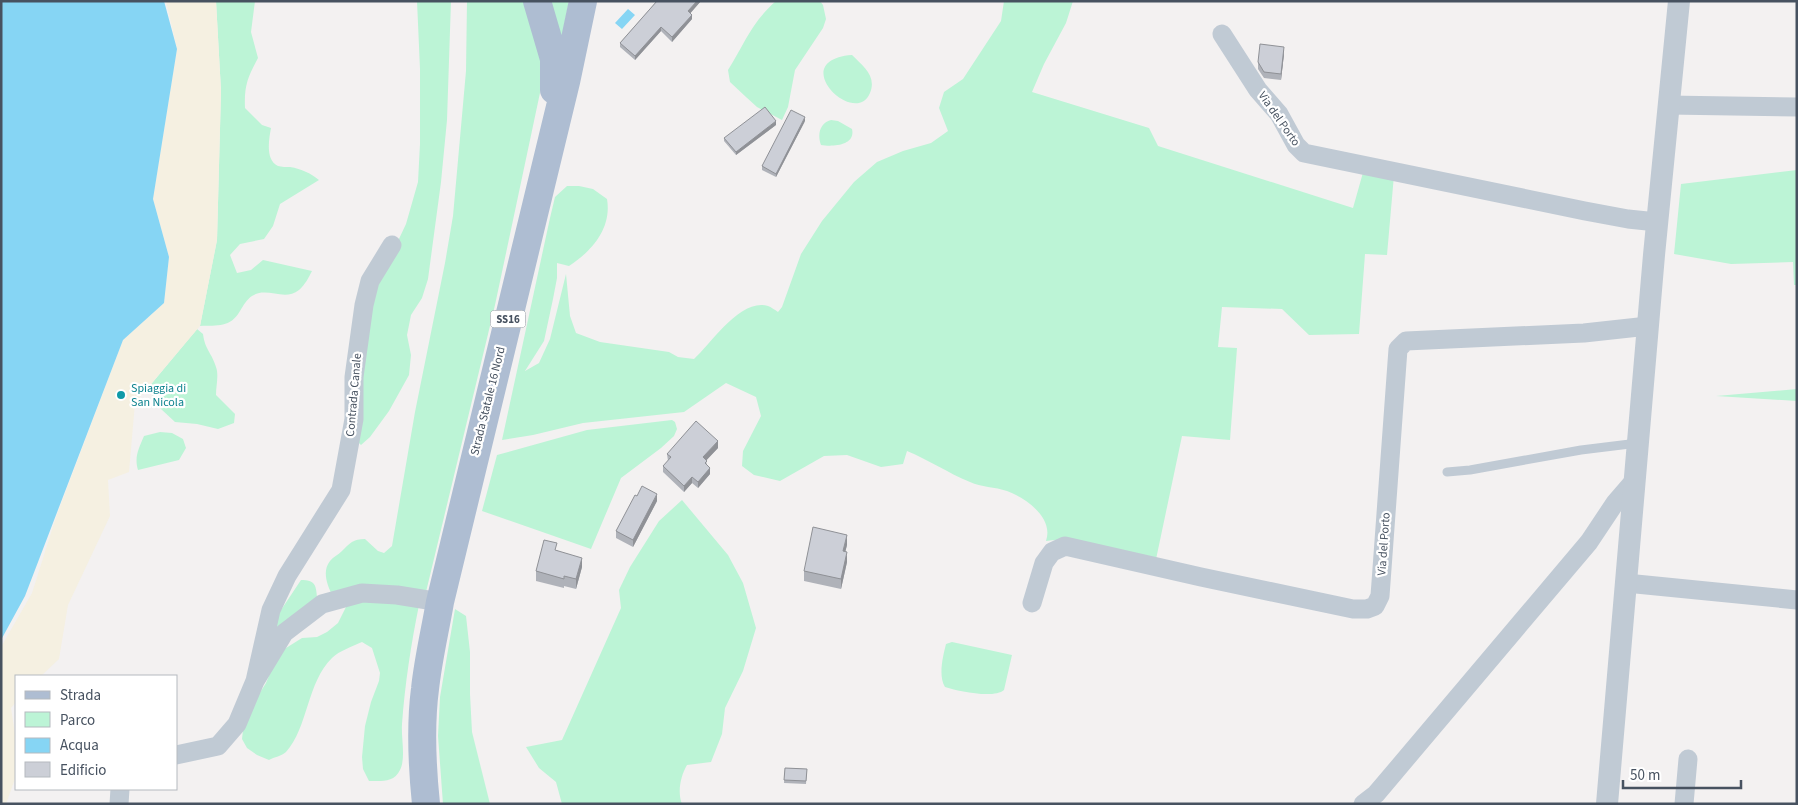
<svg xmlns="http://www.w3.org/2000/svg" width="1798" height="805" viewBox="0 0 1798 805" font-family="'Source Sans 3',sans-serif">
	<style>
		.green { fill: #bcf4d6 }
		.sand { fill: #f5f0e1 }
		.water { fill: #86d5f4 }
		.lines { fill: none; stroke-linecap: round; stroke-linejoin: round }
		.service { stroke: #c0cad4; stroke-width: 9 }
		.minor { stroke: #c0cad4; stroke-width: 19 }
		.tertiary { stroke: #c0cad4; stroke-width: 22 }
		.primary { stroke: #aebdd2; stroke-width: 28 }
		.wall { fill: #afb2b9 }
		.shaded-wall { fill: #8f9196 }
		.building { fill: #cccfd7; stroke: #8f9196 }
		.culture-dot { fill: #0f9aa8; stroke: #fff; stroke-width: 2 }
		.labels { text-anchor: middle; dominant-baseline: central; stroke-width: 4.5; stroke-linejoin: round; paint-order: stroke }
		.shield { fill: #fff; stroke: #7e8690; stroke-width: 1 }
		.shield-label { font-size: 11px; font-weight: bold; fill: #475260 }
		.street-label { font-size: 12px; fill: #475260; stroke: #fff }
		.culture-label { font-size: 12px; fill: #0d838f; stroke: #fff; text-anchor: start }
	</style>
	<rect width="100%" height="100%" fill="#f3f1f1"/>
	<path class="green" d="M216 1H255L251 32 258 58C248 77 244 85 245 108L262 125 271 128C269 139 265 160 278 166 281 167 287 167 290 167 302 169 310 173 319 180L280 204 273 226 264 239 240 244 230 255 237 273 251 270 263 260 312 271C309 277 305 285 299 290 284 302 267 286 252 296 247 299 243 306 240 311 230 328 218 325 200 326L217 240 221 91Z
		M417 1H451L447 120 441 182 428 279 422 298 411 315 407 335 411 355 409 375 389 411 370 437 361 445 354 438 365 311 406 224 418 182 420 144V69Z
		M467 1H524L540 45 544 74 495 305 426 592 332 595C327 584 322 571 330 561 333 557 338 555 342 551 350 543 353 539 365 539L378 551 384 553 392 546 415 412 445 263 453 216 466 71Z
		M539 1H569L557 61Z
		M776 1H820L823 5 826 19 823 28 795 70 788 107 782 120 757 107 746 97 730 82 728 70C745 43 751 23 776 1Z
		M1004 1H1073L1066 23 1044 64 1032 92 1149 128 1158 146 1353 208 1364 169 1394 175 1387 255 1365 254 1359 334 1309 335 1282 309 1222 307 1218 347 1237 348 1230 440 1182 436 1155 564C1125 555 1077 535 1046 541 1054 518 1026 498 1007 491 995 487 981 487 970 482 948 473 929 460 907 451L903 464 881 467 847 455 824 456 780 481 754 475 742 466 743 451 761 416 756 397 726 383 684 412 583 423 533 435 502 440 550 218 555 197 567 186H579L593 189 607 199C612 228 592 251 569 266L557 263V278L553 299 544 341 525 371 539 363 550 339 566 274 570 316 576 333 600 342 669 352 678 357 694 359C711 344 740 298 768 306 771 307 775 310 778 312L782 307 801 254 822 221 854 182 877 162 903 151 931 143 948 131 939 108 944 92 963 79 1001 21Z
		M852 55C863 66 877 76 870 93 855 129 785 60 852 55Z
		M831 120 838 121 852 129C856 146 832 147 821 145 817 134 820 123 831 120Z
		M1797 170V285H1794L1793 262 1731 264 1674 254 1681 184Z
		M197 329 203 334C205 350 212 353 216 367 219 375 216 386 216 395L235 414 234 423 218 429 197 424 175 422 161 409 148 388Z
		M1797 389V401L1716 396Z
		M672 420 675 422 677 429 674 436 661 448 621 478 591 549 482 511 497 455 587 430Z
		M160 432 172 433 183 439 186 448 179 460 138 470C134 457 139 448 144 436Z
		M682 500 728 555 743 583 756 628 743 671 725 708 722 734 711 762 687 765C681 775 677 792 682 804H562L556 782 539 768 526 747 562 740 621 608 619 590 630 567 659 521Z
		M301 580C315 580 316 585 317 597L257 652 275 619Z
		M359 598 419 605C411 644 405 684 402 724 401 738 406 758 400 770 394 783 380 781 369 781L363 769 362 757 365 726 371 702 379 681 380 673 372 648 362 642C353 646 339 651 332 658 307 682 308 728 286 752 282 756 274 757 269 760L257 755 247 748 242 739 243 730 256 699 266 683 275 661 286 648 302 638 317 637 327 632 338 623 346 607Z
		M455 609 466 616 470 652V694L472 732 490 804H443L438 736 440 697Z
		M952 642 1012 655 1004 690C994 699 957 691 945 687 938 676 943 656 946 644Z"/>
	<path class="sand" d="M166 1H216L221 91 217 240 200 326 135 403 129 472 108 480 110 516 68 605 59 659 41 676H16V702L11 708 16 740V776L6 804H1V647L32 593 56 517 123 340 164 303 169 257 153 199 177 49Z"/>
	<path class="water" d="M1 1H164L177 49 153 199 169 257 164 303 123 340 25 596 1 640Z
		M628 9 635 15 622 29 615 23Z"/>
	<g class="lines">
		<path class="service" d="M1447 472 1470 470 1581 450 1638 443"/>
		<path class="minor" d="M1222 34 1258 90 1279 114 1296 145 1304 153 1585 211 1628 219 1657 222
			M1668 105 1797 107
			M1626 583 1797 600
			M1032 603 1044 563 1052 552 1065 546 1201 577 1353 609H1367L1375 606 1380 596 1398 349 1406 341 1584 333 1648 326
			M255 681 271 610 287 576 341 490 354 419V377L364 305 370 281 392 245
			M176 755 218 746 237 724 255 681 284 633 322 604 362 593 397 595 440 602
			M119 804 120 789
			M1363 804 1376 794 1589 542 1615 503 1634 481
			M1684 804 1688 759"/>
		<path class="tertiary" d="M1607 804 1654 255 1679 1"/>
		<path class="primary" d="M537 1 554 59V90
			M426 804C422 765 420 727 425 689 428 660 435 631 440 602L566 82 583 1"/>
	</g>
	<path class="wall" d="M657 1H701L690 13 692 19 672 42 661 31 635 60 620 47V43Z
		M1284 54 1281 80 1264 78 1258 69V62Z
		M805 121 776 177 762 170V166Z
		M776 125 736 155 724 141V138Z
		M718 448 706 460 707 465 710 474 698 488 692 483 684 492 663 472V466L668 461 667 454Z
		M637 496 657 501 633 547 616 538V531Z
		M847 545 845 552 847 562 841 589 804 581V571Z
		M557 550 582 567 576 589 564 586V588L536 581V571Z
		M785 768 807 769 806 784 784 783Z"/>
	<path class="shaded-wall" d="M697 1H701L688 16V11Z
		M692 15V19L672 42V37Z
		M661 27V31L635 60V56Z
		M1284 47V54L1281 80V74Z
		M805 117V121L776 177V174Z
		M776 121V125L736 155V152Z
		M718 441V448L703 464V457Z
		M710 468V474L698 488V482Z
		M692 477V483L684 492V486Z
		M657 494V501L633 547V540Z
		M847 535V545L843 561V551Z
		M847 552V562L841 589V579Z
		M582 558V567L576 589V579Z"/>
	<path class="building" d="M657 1H697L688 11 692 15 672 37 661 27 635 56 620 43Z
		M1260 44 1284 47 1281 74 1264 72 1258 62Z
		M765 107 776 121 736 152 724 138Z
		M791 110 805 117 776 174 762 166Z
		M696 421 718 441 703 457 707 461 705 463 710 468 698 482 692 477 684 486 663 466 671 457 667 454Z
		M642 486 657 494 633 540 616 531 635 495 637 496Z
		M813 527 847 535 843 551 847 552 841 579 804 571Z
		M544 540 557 543 555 550 582 558 576 579 564 576V579L536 571Z
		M785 768 807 769 806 781 784 780Z"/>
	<circle class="culture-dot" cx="121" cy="395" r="5"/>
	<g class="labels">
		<rect class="shield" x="490.5" y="310.5" width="35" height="17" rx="4"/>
		<g class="shield-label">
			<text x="508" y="319">SS16</text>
		</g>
		<g class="street-label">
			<text transform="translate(1279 119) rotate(55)">Via del Porto</text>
			<text transform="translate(354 395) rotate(-85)">Contrada Canale</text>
			<text transform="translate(488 401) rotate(-76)">Strada Statale 16 Nord</text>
			<text transform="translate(1384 544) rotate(-86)">Via del Porto</text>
		</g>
		<g class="culture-label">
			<text x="131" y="388">Spiaggia di<tspan x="131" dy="14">San Nicola</tspan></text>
		</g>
	</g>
	<rect width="1798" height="805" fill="none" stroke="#475260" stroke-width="5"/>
	<rect x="15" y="675" width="162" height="115" fill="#ffffff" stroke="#b5babf"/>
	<rect x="25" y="691" width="25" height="8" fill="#aebdd2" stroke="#b5babf"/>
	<text x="60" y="700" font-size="15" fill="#475260">Strada</text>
	<rect x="25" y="712" width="25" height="15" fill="#bcf4d6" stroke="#b5babf"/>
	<text x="60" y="725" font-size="15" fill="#475260">Parco</text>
	<rect x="25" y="738" width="25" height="15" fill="#86d5f4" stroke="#b5babf"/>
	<text x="60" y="750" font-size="15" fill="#475260">Acqua</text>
	<rect x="25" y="762" width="25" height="15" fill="#cccfd7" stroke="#b5babf"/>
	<text x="60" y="775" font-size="15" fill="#475260">Edificio</text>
	<path d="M1623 780v8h118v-8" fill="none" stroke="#475260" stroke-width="2.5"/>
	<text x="1630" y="780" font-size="15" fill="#475260" stroke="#ffffff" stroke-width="4" paint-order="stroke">50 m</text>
</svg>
